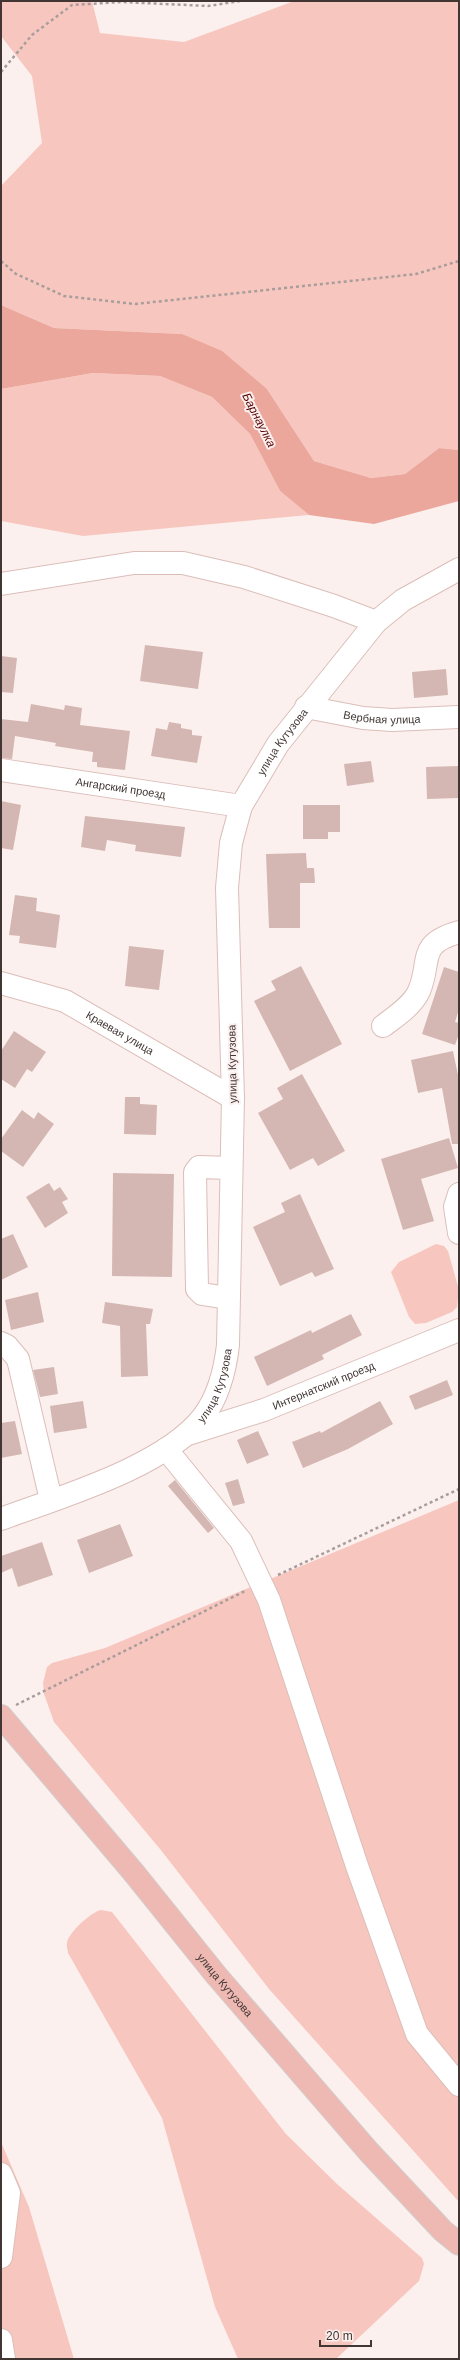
<svg xmlns="http://www.w3.org/2000/svg" width="460" height="2360" viewBox="0 0 460 2360" font-family="Helvetica,sans-serif">
	<style>
		.green { fill: #f7c7bf }
		.water { fill: #eca79d }
		.building { fill: #d4b7b2 }
		.lines { fill: none; stroke-linecap: round; stroke-linejoin: round }
		.minor-casing { stroke: #dbbeb9; stroke-width: 24 }
		.major-casing { stroke: #d1cfce; stroke-width: 24 }
		.path { stroke: #a99d9b; stroke-width: 2.5; stroke-dasharray: 3 3; stroke-linecap: butt }
		.minor { stroke: #fff; stroke-width: 22 }
		.major { stroke: #eeb9b2; stroke-width: 22 }
		.labels { text-anchor: middle; dominant-baseline: central; stroke-width: 4; stroke-linejoin: round; paint-order: stroke }
		.street-label { font-size: 11px; fill: #413634; stroke: #fcf0ee }
		.water-label { font-size: 12px; font-style: italic; fill: #560404; stroke: #fcf0ee }
	</style>
	<rect width="100%" height="100%" fill="#fcf0ee"/>
	<path class="green" d="M1 1H92L100 33 184 42 294 1H459V450L439 448 405 474 371 478 314 461 267 389 182 334 54 328 1 305V186L42 143 32 76 1 36Z
		M93 373 160 376 212 397 250 434 280 491 309 515 83 536 1 521V389Z
		M436 1244 444 1246 448 1251 459 1290 457 1307 452 1312 426 1323 415 1324 409 1317 391 1272 399 1262Z
		M459 1500V2202L269 1989 160 1849 54 1722 44 1694 43 1683 47 1667 52 1663 105 1648Z
		M101 1910 112 1912 286 2134 337 2184 422 2258 424 2264 419 2281 336 2359H238L215 2307 162 2118 68 1953C68 1950 66 1946 67 1943 68 1933 91 1912 101 1910Z
		M1 2142 29 2207 74 2359H1Z"/>
	<path class="water" d="M1 305 54 328 182 334 222 351 267 389 314 461 371 478 405 474 439 448 459 450V501L374 524 309 515 280 491 250 434 212 397 160 376 93 373 1 389Z"/>
	<path class="building" d="M145 645 203 652 198 689 140 681Z
		M1 656 17 658 13 693 1 692Z
		M446 669 448 695 414 698 412 672Z
		M31 704 64 710 65 705 82 708 80 725 130 731 125 770 97 767V762H92L93 752 55 746 56 743 15 736 12 759 1 758V719L28 722Z
		M169 722 181 724V728L192 730V735L202 736 197 763 151 756 156 728 167 730Z
		M371 761 374 782 347 786 344 764Z
		M459 766V798L427 799 426 767Z
		M1 801 21 805 13 850 1 848Z
		M303 805H340V832H328V839H303Z
		M85 816 185 827 181 857 135 851 136 845 107 840 105 851 81 847Z
		M306 853 307 868H314L315 883H300V928H269L266 854Z
		M15 895 37 898 36 911 60 915 56 948 19 943 20 936 9 935Z
		M129 946 164 950 159 990 125 986Z
		M301 966 342 1044 290 1071 254 1001 276 990 271 981Z
		M444 967 459 972V1009L455 1022 459 1023V1034L455 1045 422 1034Z
		M14 1031 46 1052 32 1072 27 1069 15 1088 1 1079V1051Z
		M453 1051 459 1080V1144H452L442 1088 418 1093 411 1060Z
		M302 1074 345 1151 318 1166 313 1158 290 1170 258 1113 283 1099 277 1088Z
		M125 1097H140V1104L157 1105 156 1135 124 1134Z
		M22 1110 34 1119 38 1112 54 1124 23 1167 1 1151V1139Z
		M449 1138 458 1168 421 1179 434 1221 403 1230 381 1159Z
		M113 1173 174 1174 172 1277 112 1276Z
		M49 1183 54 1191 60 1187 68 1199 62 1202 68 1213 45 1228 26 1197Z
		M300 1194 334 1269 315 1277 312 1272 280 1286 253 1227 285 1212 281 1203Z
		M13 1234 28 1267 1 1280V1239Z
		M38 1292 44 1322 11 1330 5 1300Z
		M105 1302 153 1309 150 1324H146L148 1376 121 1377 120 1326 102 1323Z
		M351 1314 362 1335 322 1355 324 1359 267 1386 254 1357 311 1330 312 1333Z
		M54 1367 58 1394 40 1397 33 1370Z
		M447 1380 453 1395 415 1410 409 1396Z
		M83 1401 87 1428 54 1433 50 1406Z
		M380 1401 393 1424 348 1449 303 1468 292 1442 320 1431 321 1433Z
		M15 1421 22 1454 1 1458V1423Z
		M258 1431 269 1455 247 1464 237 1440Z
		M238 1479 245 1503 233 1506 225 1483Z
		M175 1480 214 1528 208 1533 168 1486Z
		M120 1524 133 1556 89 1573 77 1540Z
		M42 1542 53 1575 18 1587 12 1568 1 1573V1556Z"/>
	<g class="lines">
		<g class="minor-casing">
			<g id="minor">
				<path d="M1 584 134 563H183L244 577 334 606 376 622"/>
				<path id="s1" d="M306 707 363 718 392 720 459 717"/>
				<path id="s2" d="M1 770 241 806"/>
				<path id="s3" d="M1 983 65 1001 233 1098"/>
				<path d="M383 1026C395 1017 413 1005 419 991 432 961 416 944 459 932"/>
				<path d="M459 1194 455 1207 459 1233"/>
				<path d="M228 1298 202 1294 197 1289 195 1172 199 1167 230 1168"/>
				<path d="M1 1343 7 1346 18 1359 51 1500"/>
				<path id="s4" d="M188 1434 264 1410 459 1330"/>
				<path d="M166 1449 241 1541 269 1600 357 1866 417 2034 459 2085"/>
				<path id="s5" d="M1 1519C60 1497 164 1467 203 1417 219 1396 225 1371 228 1345L233 1098 227 888 231 843 241 806 278 744 376 622 403 600 459 569"/>
				<path d="M1 2174 9 2193 1 2257"/>
				<path d="M1 2340 4 2359"/>
			</g>
		</g>
		<g class="major-casing">
			<g id="major">
				<path id="s6" d="M1 1716 134 1873 216 1975 369 2152 443 2231 459 2244"/>
			</g>
		</g>
		<path class="path" d="M1 72 32 35 72 5 122 2 208 6 240 1
			M1 261 16 274 64 296 135 304 416 274 459 261
			M278 1575 459 1489
			M16 1705 245 1591"/>
		<use href="#minor" class="minor"/>
		<use href="#major" class="major"/>
	</g>
	<g class="labels">
		<g class="street-label">
			<text stroke="none"><textPath href="#s1" startOffset="77">Вербная улица</textPath></text>
			<text stroke="none"><textPath href="#s5" startOffset="923">улица Кутузова</textPath></text>
			<text stroke="none"><textPath href="#s2" startOffset="121">Ангарский проезд</textPath></text>
			<text stroke="none"><textPath href="#s3" startOffset="130">Краевая улица</textPath></text>
			<text transform="translate(232 1064) rotate(-91)">улица Кутузова</text>
			<text stroke="none"><textPath href="#s5" startOffset="263">улица Кутузова</textPath></text>
			<text stroke="none"><textPath href="#s4" startOffset="144">Интернатский проезд</textPath></text>
			<text stroke="none"><textPath href="#s6" startOffset="350">улица Кутузова</textPath></text>
		</g>
		<g class="water-label">
			<text transform="translate(259 420) rotate(63)">Барнаулка</text>
		</g>
	</g>
	<rect width="460" height="2360" fill="none" stroke="#413634" stroke-width="4"/>
	<path d="M320 2340v6h51v-6" fill="none" stroke="#413634" stroke-width="2"/>
	<text x="326" y="2340" font-size="12" fill="#413634" stroke="#fcf0ee" stroke-width="3" paint-order="stroke">20 m</text>
</svg>
